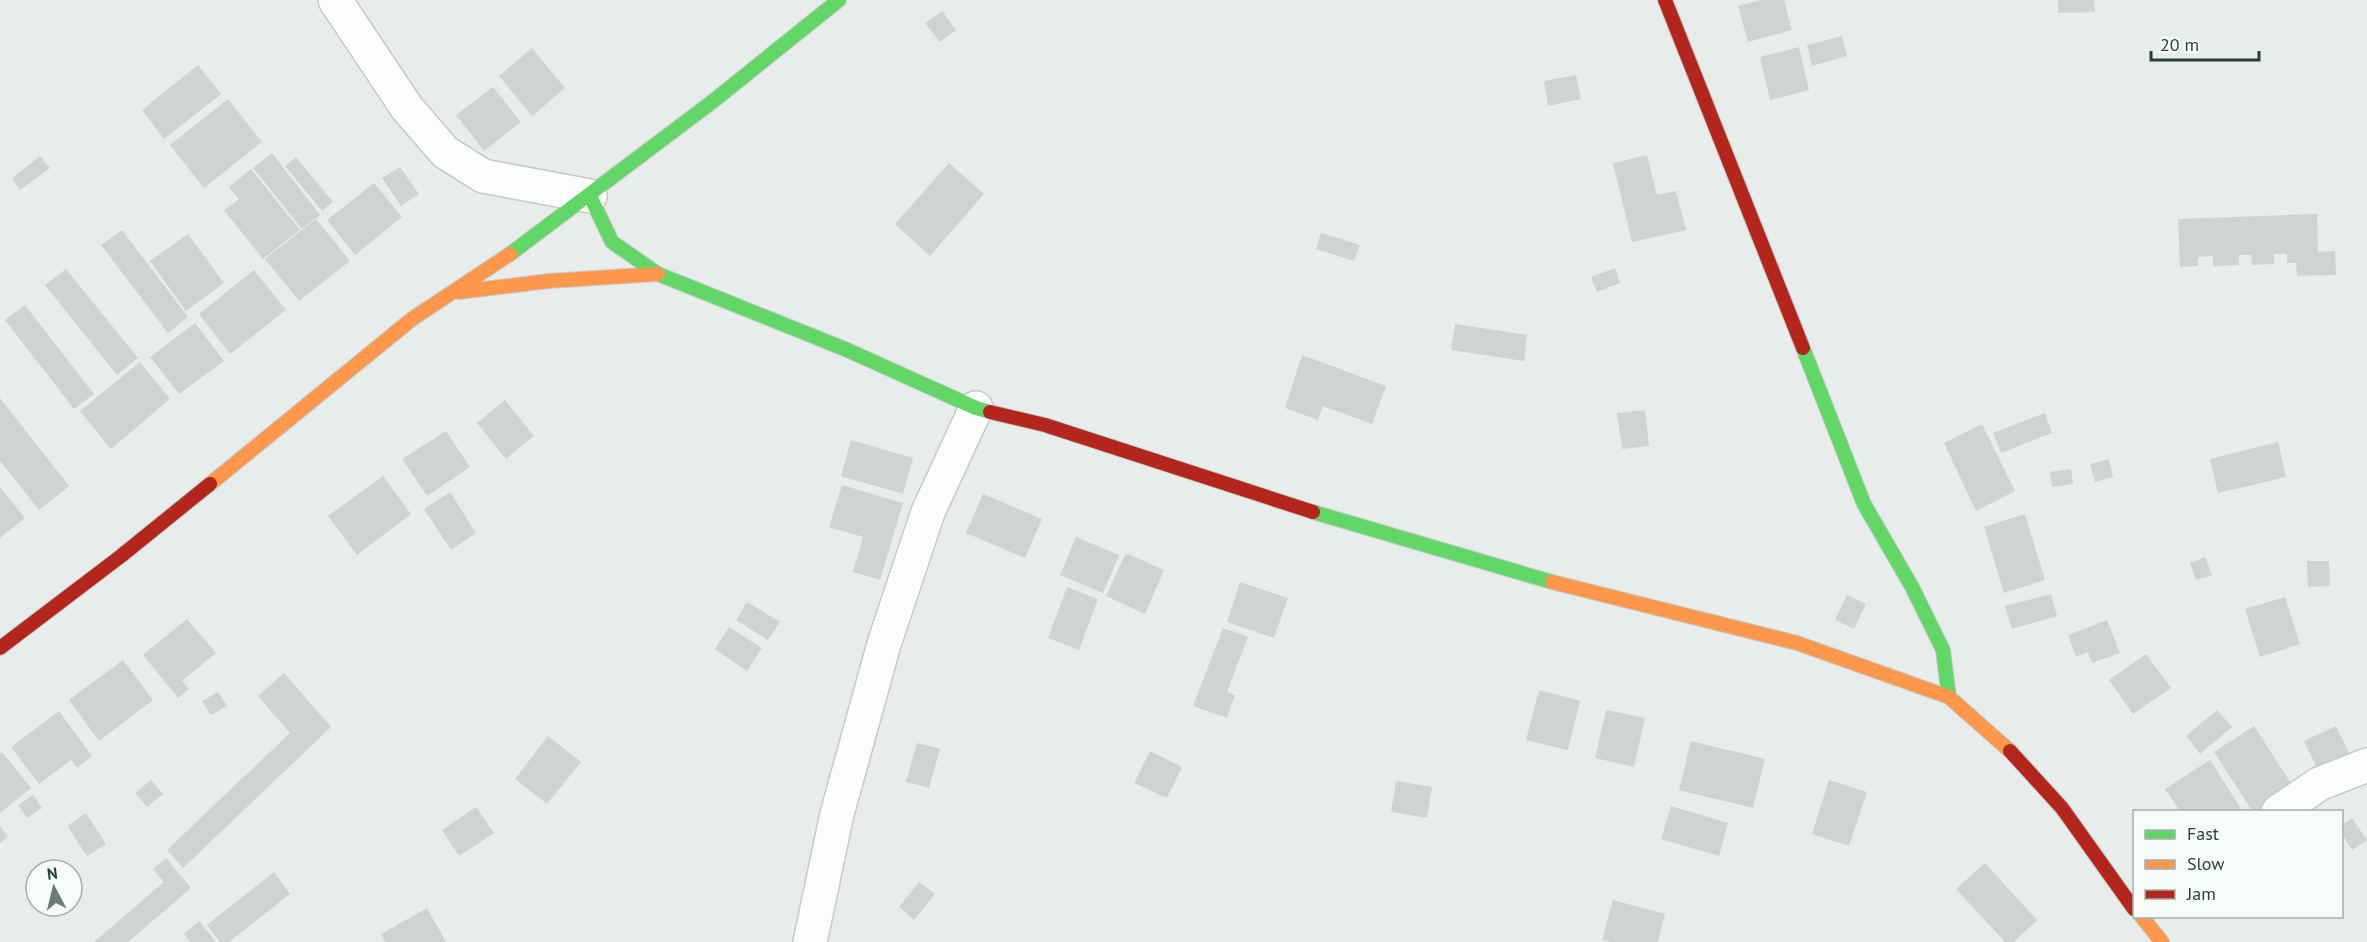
<svg xmlns="http://www.w3.org/2000/svg" width="2367" height="942" viewBox="0 0 2367 942" font-family="'PT Sans',sans-serif">
	<style>
		.building { fill: #cfd4d2 }
		.lines { fill: none; stroke-linecap: round; stroke-linejoin: round }
		.street-casing { stroke: #c5cac8; stroke-width: 36 }
		.fast-casing { stroke: #c3cbc8; stroke-width: 16 }
		.slow-casing { stroke: #c3cbc8; stroke-width: 16 }
		.jam-casing { stroke: #c3cbc8; stroke-width: 16 }
		.street { stroke: #fcfcfc; stroke-width: 33 }
		.fast { stroke: #63d668; stroke-width: 14 }
		.slow { stroke: #ff974d; stroke-width: 14 }
		.jam { stroke: #b3261e; stroke-width: 14 }
	</style>
	<rect width="100%" height="100%" fill="#e8edeb"/>
	<path class="building" d="M1761 0H1784L1792 30 1748 42 1738 6Z
		M2058 0H2094L2095 12 2058 13Z
		M942 11 956 30 940 42 925 23Z
		M1842 36 1847 56 1812 66 1807 45Z
		M1799 47 1809 90 1770 100 1760 57Z
		M532 48 565 88 532 116 499 76Z
		M198 65 221 94 164 139 142 110Z
		M1576 75 1581 99 1548 106 1544 81Z
		M493 87 521 122 484 151 456 115Z
		M228 99 262 142 204 188 170 145Z
		M272 153 320 215 302 229 253 168Z
		M1647 155 1657 195 1676 191 1686 230 1632 242 1613 163Z
		M40 156 50 168 20 190 12 178Z
		M296 157 333 202 322 211 285 166Z
		M949 163 984 194 930 256 895 224Z
		M400 167 419 194 401 206 382 178Z
		M251 169 300 230 263 259 224 210 239 199 229 187Z
		M374 183 402 217 355 255 327 220Z
		M2317 214 2318 252 2335 251 2336 275 2297 276 2296 263H2287V254H2274V264L2252 265 2251 255H2239V265L2213 266V256L2198 257V266L2180 267 2178 219Z
		M316 219 350 261 299 301 265 259Z
		M122 230 188 317 168 333 101 245Z
		M1321 233 1360 245 1354 261 1316 249Z
		M188 234 224 283 186 311 150 261Z
		M1615 268 1620 283 1597 292 1591 277Z
		M66 269 138 358 117 375 45 285Z
		M254 270 286 310 230 354 199 314Z
		M25 305 94 394 74 409 5 320Z
		M195 323 224 361 179 394 150 357Z
		M1455 324 1527 335 1524 361 1451 350Z
		M1302 355 1386 386 1372 424 1323 406 1318 420 1285 408Z
		M140 362 170 399 111 449 80 411Z
		M0 398 69 486 39 510 0 461Z
		M505 400 534 436 506 459 477 423Z
		M1645 410 1649 446 1622 449 1617 413Z
		M2045 413 2052 433 2001 453 1993 433Z
		M1982 424 2015 491 1976 511 1944 443Z
		M446 431 470 467 427 496 402 459Z
		M851 440 913 458 903 494 841 476Z
		M2278 442 2286 477 2218 493 2210 459Z
		M2109 459 2113 477 2095 482 2090 464Z
		M2071 469 2073 484 2052 487 2050 472Z
		M383 476 411 514 357 555 328 516Z
		M842 485 903 503 880 580 853 572 863 537 829 527Z
		M0 487 25 518 0 538Z
		M450 492 476 533 451 550 424 509Z
		M983 494 1042 519 1025 558 966 533Z
		M2025 514 2045 580 2004 593 1984 527Z
		M1076 537 1119 555 1103 593 1060 575Z
		M1126 553 1164 570 1145 614 1106 596Z
		M2205 557 2212 575 2196 580 2190 563Z
		M2307 561H2329L2330 586 2308 587Z
		M1240 582 1288 598 1274 638 1227 622Z
		M1067 587 1098 599 1079 650 1048 638Z
		M2051 594 2057 616 2012 629 2005 606Z
		M1847 595 1866 604 1854 629 1835 620Z
		M2285 597 2300 644 2260 657 2245 609Z
		M747 602 780 622 768 640 736 620Z
		M187 619 216 653 182 681 189 689 178 698 143 655Z
		M2107 620 2120 653 2092 663 2088 652 2076 657 2068 635Z
		M729 627 762 648 747 671 715 649Z
		M1223 628 1248 637 1227 692 1235 695 1227 718 1193 706Z
		M2146 654 2171 688 2133 714 2109 680Z
		M123 660 153 700 99 741 69 700Z
		M284 673 331 727 183 868 167 850 290 733 258 696Z
		M1539 690 1580 701 1568 750 1526 740Z
		M218 692 227 706 211 715 202 701Z
		M1606 710 1645 718 1634 767 1595 758Z
		M2217 710 2232 727 2200 754 2186 736Z
		M59 711 92 756 77 768 71 760 39 784 11 747Z
		M2254 726 2294 788 2258 812H2253L2214 752Z
		M2336 726 2350 755 2318 770 2304 741Z
		M548 736 581 762 547 804 515 779Z
		M1691 741 1765 759 1753 808 1679 790Z
		M917 743 940 749 929 788 906 782Z
		M1150 751 1182 767 1167 798 1134 783Z
		M2 752 31 788 0 813V754Z
		M2210 760 2243 812H2181L2165 789Z
		M151 780 163 794 147 807 135 793Z
		M1829 780 1867 792 1849 846 1812 834Z
		M1396 781 1432 787 1427 818 1391 812Z
		M33 795 42 808 27 818 18 805Z
		M1671 806 1728 823 1719 856 1661 839Z
		M476 807 494 833 459 856 442 830Z
		M86 813 106 844 87 856 67 826Z
		M2352 818 2367 840 2352 850 2342 834V825Z
		M0 826 8 837 0 843Z
		M166 858 191 888 128 942H94L164 882 153 869Z
		M1985 863 2037 920 2014 942H2005L1956 889Z
		M274 872 290 894 229 942H220L207 925Z
		M919 882 935 894 914 920 899 907Z
		M1613 900 1665 914 1658 942H1611L1602 940Z
		M427 908 446 942H385L381 934Z
		M199 921 216 942H190L184 934Z"/>
	<g class="lines">
		<g class="street-casing">
			<path id="street" d="M335 0 407 108 445 152 483 176 590 196
				M2278 812 2319 784 2367 765
				M810 942 837 814 884 644 928 512 976 408"/>
		</g>
		<g class="fast-casing">
			<path id="fast" d="M590 196 612 242 658 274 845 349 976 408 990 412
				M510 254 712 102 839 0
				M1803 348 1864 504 1912 587 1943 650 1949 697
				M1313 512 1552 582"/>
		</g>
		<g class="slow-casing">
			<path id="slow" d="M459 292 549 281 658 274
				M210 484 412 319 510 254
				M1552 582 1797 643 1949 697 2010 751
				M2141 916 2162 942"/>
		</g>
		<g class="jam-casing">
			<path id="jam" d="M1665 0 1803 348
				M990 412 1045 425 1313 512
				M0 648 121 556 210 484
				M2010 751 2062 808 2134 909"/>
		</g>
		<use href="#street" class="street"/>
		<use href="#fast" class="fast"/>
		<use href="#slow" class="slow"/>
		<use href="#jam" class="jam"/>
	</g>
	<rect x="2133" y="810" width="210" height="108" fill="#f7fbf9" stroke="#a3b1ac" stroke-width="1.5"/>
	<rect x="2145" y="830" width="30" height="9" fill="#63d668" stroke="#a3b1ac" stroke-width="1.5"/>
	<text x="2187" y="840" font-size="18" fill="#244239">Fast</text>
	<rect x="2145" y="860" width="30" height="9" fill="#ff974d" stroke="#a3b1ac" stroke-width="1.5"/>
	<text x="2187" y="870" font-size="18" fill="#244239">Slow</text>
	<rect x="2145" y="890" width="30" height="9" fill="#b3261e" stroke="#a3b1ac" stroke-width="1.5"/>
	<text x="2187" y="900" font-size="18" fill="#244239">Jam</text>
	<g transform="translate(54 888) rotate(353)"><circle r="28" fill="#f7fbf9" stroke="#a3b1ac" stroke-width="1.5"/>
	<path d="M0-4.5L10 22L0 15L-10 22Z" fill="#697e77"/>
	<text y="-9" font-size="16" font-weight="bold" text-anchor="middle" fill="#244239">N</text>
	</g>
	<path d="M2151 51v9h108v-9" fill="none" stroke="#244239" stroke-width="3"/>
	<text x="2160" y="51" font-size="18" fill="#244239" stroke="#f7fbf9" stroke-width="4.5" paint-order="stroke">20 m</text>
</svg>
